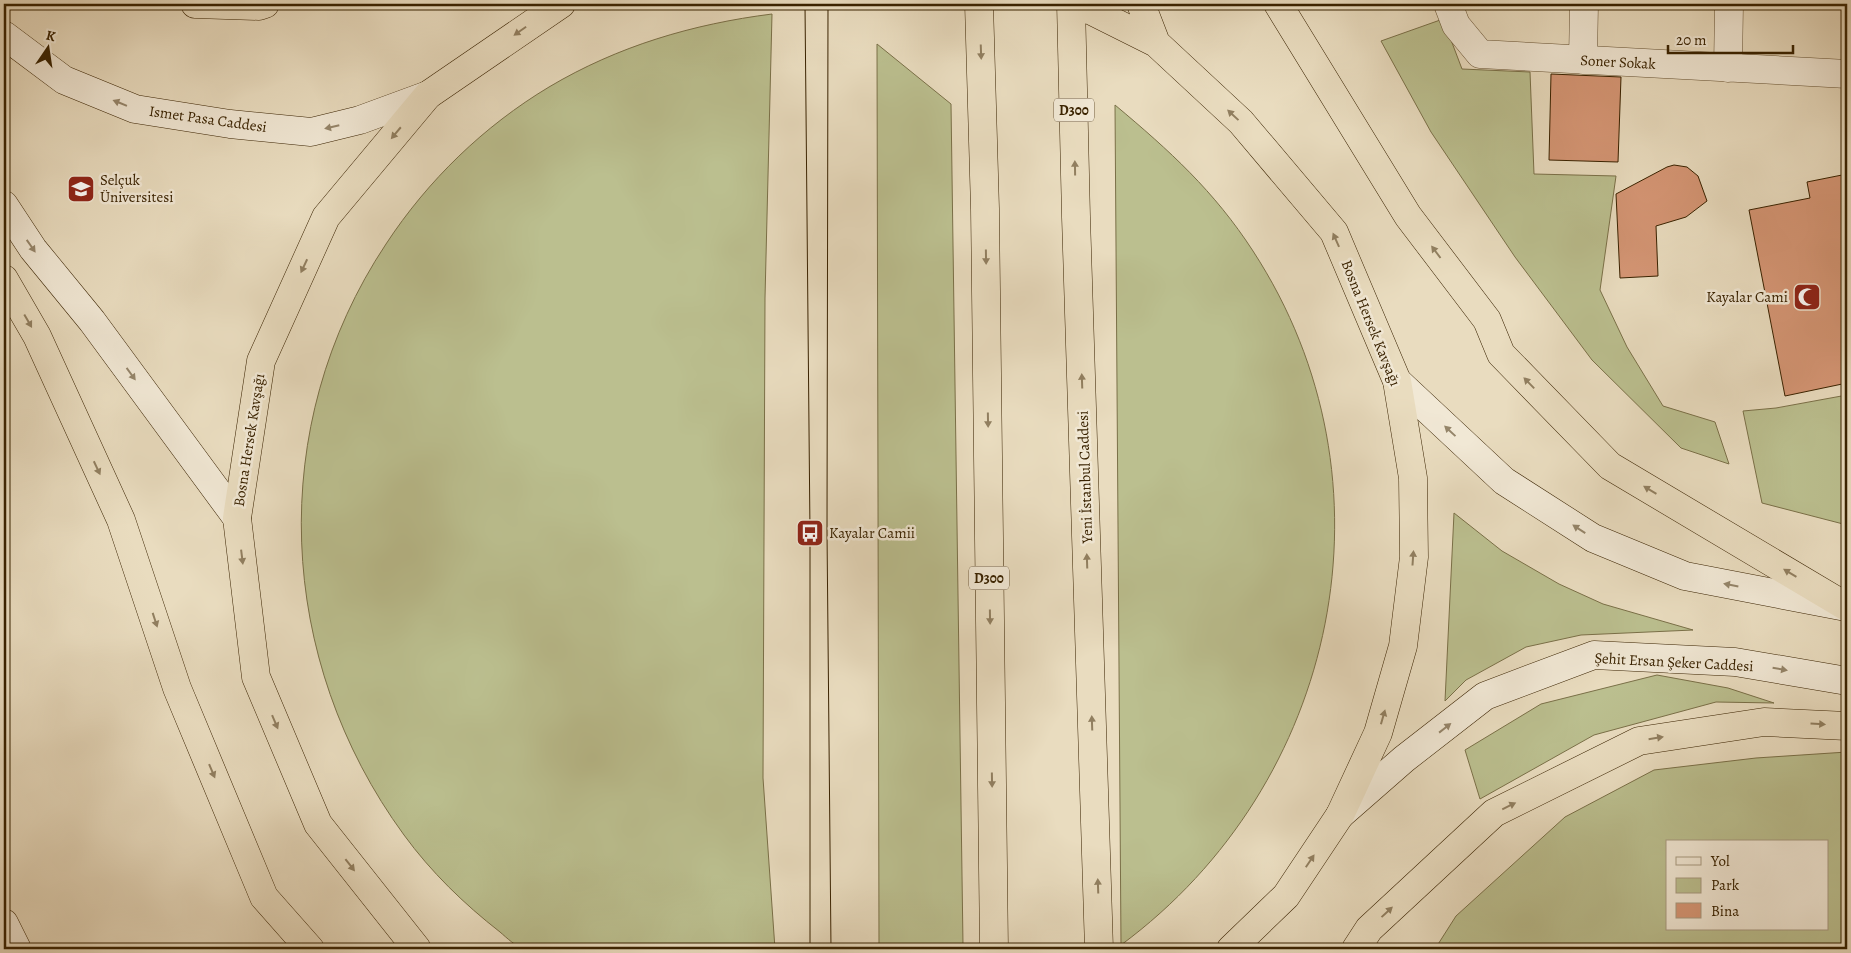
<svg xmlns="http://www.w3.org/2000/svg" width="1851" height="953" viewBox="0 0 1851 953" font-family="Alegreya,serif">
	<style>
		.green { fill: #bbbf8f; stroke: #7a7048; fill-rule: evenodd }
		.building { fill: #d59675; stroke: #392200 }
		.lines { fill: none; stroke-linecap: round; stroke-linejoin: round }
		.street-casing { stroke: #655030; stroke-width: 29 }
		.secondary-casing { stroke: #392200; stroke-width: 29 }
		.highway-casing { stroke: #392200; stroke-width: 29 }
		.street { stroke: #f1e8d5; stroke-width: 28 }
		.secondary { stroke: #f1e8d5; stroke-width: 28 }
		.highway { stroke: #e9dcbf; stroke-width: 28 }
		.tram { stroke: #392200; stroke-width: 1 }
		.oneway { fill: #917f60 }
		.oneway2 { fill: #95856a }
		.labels { text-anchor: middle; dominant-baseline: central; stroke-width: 5; stroke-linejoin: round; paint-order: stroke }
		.shield { fill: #f1e8d5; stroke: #705d40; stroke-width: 1 }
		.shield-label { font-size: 14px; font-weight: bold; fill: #392200 }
		.street-label { font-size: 15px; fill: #392200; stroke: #f1e8d5 }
		.poi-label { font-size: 15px; fill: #392200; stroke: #f1e8d5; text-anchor: start }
	</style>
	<rect width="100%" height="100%" fill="#e9dcbf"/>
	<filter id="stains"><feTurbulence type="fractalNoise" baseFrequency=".004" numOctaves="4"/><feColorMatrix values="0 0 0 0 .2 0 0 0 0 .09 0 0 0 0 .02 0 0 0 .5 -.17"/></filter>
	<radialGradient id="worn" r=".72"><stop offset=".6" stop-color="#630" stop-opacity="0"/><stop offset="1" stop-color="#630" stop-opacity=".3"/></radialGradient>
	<path class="green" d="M772 14 765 298 763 778 775 949C715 949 654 949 593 949 578 949 563 949 547 949 541 949 531 951 525 949 516 947 507 938 500 932 464 904 431 872 404 835 276 660 265 426 386 244 428 180 484 126 549 87 618 46 693 24 772 14Z
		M1443 19 1462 69 1530 72 1534 174 1616 176 1600 290 1627 347 1663 406 1715 422 1729 464 1681 448 1592 360 1515 257 1431 132 1381 41Z
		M877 44 951 104 963 945 957 949H879Z
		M1115 105C1170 151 1214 191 1253 251 1403 481 1339 784 1121 945Z
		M1847 395V525L1762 503 1743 411 1776 408Z
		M1454 513 1502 551 1559 584 1603 604 1693 630 1581 635 1526 647 1466 680 1445 701Z
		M1657 675 1728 688 1774 703 1716 702 1594 735 1480 799 1465 750 1541 704Z
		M1847 752V949H1435L1456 916 1565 817 1654 770 1756 758ZM1667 842H1827V929H1667Z"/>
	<path class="building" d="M1551 74 1621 77 1618 162 1549 160Z
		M1674 165 1687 167 1698 176 1707 201 1686 217 1656 226 1658 276 1620 278 1616 194 1667 167Z
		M1842 175 1847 199V383L1785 396 1749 210 1810 198 1807 182Z"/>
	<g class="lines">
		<g class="street-casing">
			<path id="street" d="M1448 4 1456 25 1480 54 1847 74
				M1583 60 1584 4
				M1728 68 1729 4"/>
		</g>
		<g class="secondary-casing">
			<path id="secondary" d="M4 35 64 80 135 109 230 124 311 132 360 120 428 95
				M4 205 33 249 92 321 237 518
				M1397 381 1504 481 1593 538 1685 576 1846 607
				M1340 815 1404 759 1485 696 1594 655 1735 662 1847 681
				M4 923 17 949"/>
		</g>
		<g class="highway-casing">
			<path id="highway" d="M195 4 259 6 265 4
				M979 4 985 209 994 949
				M1071 4 1076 217 1099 949
				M1078 4 1156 43 1241 122 1334 232 1397 381 1413 478 1414 557 1403 646 1378 733 1340 815 1286 896 1231 949
				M1141 4 1156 43
				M1278 4 1408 216 1487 320 1501 354 1610 466 1847 607
				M4 279 37 336 121 520 177 688 264 897 310 949
				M417 949 318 824 256 677 237 518 261 361 326 217 428 95 561 4
				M1356 949 1369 929 1494 813 1639 741 1764 722 1847 726"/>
		</g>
		<use href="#street" class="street"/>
		<use href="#secondary" class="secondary"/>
		<use href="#highway" class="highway"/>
		<path class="tram" d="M805 4 810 533V949
			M828 4 827 532 831 949"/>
	</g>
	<defs><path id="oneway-solid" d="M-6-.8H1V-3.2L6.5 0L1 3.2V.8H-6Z" transform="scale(1.25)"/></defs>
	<g class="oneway">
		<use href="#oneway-solid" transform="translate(520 31) rotate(145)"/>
		<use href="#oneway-solid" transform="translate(981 52) rotate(88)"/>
		<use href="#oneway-solid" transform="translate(1233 115) rotate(-137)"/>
		<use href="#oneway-solid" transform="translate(396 133) rotate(130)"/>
		<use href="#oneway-solid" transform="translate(1075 168) rotate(-91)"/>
		<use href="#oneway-solid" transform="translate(1336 240) rotate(-114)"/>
		<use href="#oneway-solid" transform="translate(1436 252) rotate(-127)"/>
		<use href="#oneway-solid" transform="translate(986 257) rotate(89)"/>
		<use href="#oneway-solid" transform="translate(304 266) rotate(115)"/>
		<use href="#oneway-solid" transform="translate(28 321) rotate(60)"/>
		<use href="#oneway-solid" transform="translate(1082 381) rotate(-92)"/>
		<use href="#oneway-solid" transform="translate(1529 383) rotate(-134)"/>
		<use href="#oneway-solid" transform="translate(988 420) rotate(89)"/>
		<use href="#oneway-solid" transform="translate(97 468) rotate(65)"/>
		<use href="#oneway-solid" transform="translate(1650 490) rotate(-149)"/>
		<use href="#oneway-solid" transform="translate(242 557) rotate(83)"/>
		<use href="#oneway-solid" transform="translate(1413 558) rotate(-86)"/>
		<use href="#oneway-solid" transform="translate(1087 561) rotate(-92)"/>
		<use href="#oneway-solid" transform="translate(1790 573) rotate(-149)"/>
		<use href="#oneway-solid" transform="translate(990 617) rotate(89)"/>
		<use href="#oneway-solid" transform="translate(155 620) rotate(72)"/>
		<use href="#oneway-solid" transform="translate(1383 717) rotate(-74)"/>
		<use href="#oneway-solid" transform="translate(275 722) rotate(67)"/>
		<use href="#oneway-solid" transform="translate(1092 723) rotate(-92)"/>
		<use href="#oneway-solid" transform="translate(1818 724) rotate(3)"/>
		<use href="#oneway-solid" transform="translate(1656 738) rotate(-9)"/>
		<use href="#oneway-solid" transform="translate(212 771) rotate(67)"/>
		<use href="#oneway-solid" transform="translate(992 780) rotate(89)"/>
		<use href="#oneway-solid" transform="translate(1509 806) rotate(-26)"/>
		<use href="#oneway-solid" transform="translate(1310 861) rotate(-56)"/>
		<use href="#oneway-solid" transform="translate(350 865) rotate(52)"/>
		<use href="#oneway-solid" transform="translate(1098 886) rotate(-92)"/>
		<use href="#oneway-solid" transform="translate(1387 912) rotate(-43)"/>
	</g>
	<g class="oneway2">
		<use href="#oneway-solid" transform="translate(120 103) rotate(-158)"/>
		<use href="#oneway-solid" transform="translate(332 127) rotate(167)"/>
		<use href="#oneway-solid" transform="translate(31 246) rotate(55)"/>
		<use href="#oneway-solid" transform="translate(131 374) rotate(54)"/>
		<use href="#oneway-solid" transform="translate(1450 431) rotate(-137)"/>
		<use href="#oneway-solid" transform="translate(1579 529) rotate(-147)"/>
		<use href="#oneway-solid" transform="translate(1731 585) rotate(-169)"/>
		<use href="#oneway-solid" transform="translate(1780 669) rotate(10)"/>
		<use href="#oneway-solid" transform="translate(1445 728) rotate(-38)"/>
	</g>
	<defs>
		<g id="university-square" transform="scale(1.4375)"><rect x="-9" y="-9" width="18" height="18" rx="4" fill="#8f2418" stroke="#f1e8d5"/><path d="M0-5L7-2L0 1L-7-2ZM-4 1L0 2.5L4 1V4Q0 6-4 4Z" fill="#fff"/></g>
		<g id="mosque-square" transform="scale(1.4375)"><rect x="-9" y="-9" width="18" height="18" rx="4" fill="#8f2418" stroke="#f1e8d5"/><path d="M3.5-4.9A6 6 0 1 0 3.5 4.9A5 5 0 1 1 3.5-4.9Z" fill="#fff"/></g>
		<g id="bus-square" transform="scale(1.4375)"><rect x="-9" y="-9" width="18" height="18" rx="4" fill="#8f2418" stroke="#f1e8d5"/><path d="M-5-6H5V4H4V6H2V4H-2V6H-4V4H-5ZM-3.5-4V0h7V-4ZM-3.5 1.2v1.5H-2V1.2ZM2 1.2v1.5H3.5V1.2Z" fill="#fff"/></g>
	</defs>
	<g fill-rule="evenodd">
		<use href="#university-square" x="81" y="189"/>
		<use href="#mosque-square" x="1807" y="297"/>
		<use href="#bus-square" x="810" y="533"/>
	</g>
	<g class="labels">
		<g class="shield">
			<rect x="1054" y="98.5" width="40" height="23" rx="4"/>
			<rect x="969" y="566.5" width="40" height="23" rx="4"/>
		</g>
		<g class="shield-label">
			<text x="1074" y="110">D300</text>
			<text x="989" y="578">D300</text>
		</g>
		<g class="street-label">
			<text transform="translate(1618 62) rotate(3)">Soner Sokak</text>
			<text transform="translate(208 119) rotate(8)">Ismet Pasa Caddesi</text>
			<text transform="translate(1371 323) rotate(68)">Bosna Hersek Kavşağı</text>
			<text transform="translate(249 440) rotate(-81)">Bosna Hersek Kavşağı</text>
			<text transform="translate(1085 477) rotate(-92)">Yeni İstanbul Caddesi</text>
			<text transform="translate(1674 662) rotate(3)">Şehit Ersan Şeker Caddesi</text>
		</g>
		<g class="poi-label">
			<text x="100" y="180">Selçuk<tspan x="100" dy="17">Üniversitesi</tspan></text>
			<text x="1788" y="297" text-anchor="end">Kayalar Cami</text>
			<text x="829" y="533">Kayalar Camii</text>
		</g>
	</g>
	<rect width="1851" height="953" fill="none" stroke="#e9dcbf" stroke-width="20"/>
	<rect x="5" y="5" width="1841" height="943" fill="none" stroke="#392200" stroke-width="2.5"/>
	<rect x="10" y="10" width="1831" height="933" fill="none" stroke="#392200"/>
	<rect x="1666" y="840" width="162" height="90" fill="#f1e8d5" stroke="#a79980"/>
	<rect x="1676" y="857" width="25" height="8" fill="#f1e8d5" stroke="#a79980"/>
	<text x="1711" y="866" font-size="15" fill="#392200">Yol</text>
	<rect x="1676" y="878" width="25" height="15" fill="#bbbf8f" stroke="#a79980"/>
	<text x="1711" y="890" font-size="15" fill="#392200">Park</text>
	<rect x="1676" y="903" width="25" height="15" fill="#d59675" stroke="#a79980"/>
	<text x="1711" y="916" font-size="15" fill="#392200">Bina</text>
	<g transform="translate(48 48) rotate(13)" stroke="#f1e8d5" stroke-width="4" paint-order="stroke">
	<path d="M0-4L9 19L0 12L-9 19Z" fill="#392200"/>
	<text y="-8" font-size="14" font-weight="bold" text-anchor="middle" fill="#392200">K</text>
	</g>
	<path d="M1668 45v8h125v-8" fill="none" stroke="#392200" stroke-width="2.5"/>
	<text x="1676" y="45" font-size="15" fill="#392200" stroke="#f1e8d5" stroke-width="4" paint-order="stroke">20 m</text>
	<rect width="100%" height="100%" filter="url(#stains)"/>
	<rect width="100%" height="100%" fill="url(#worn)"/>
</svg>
